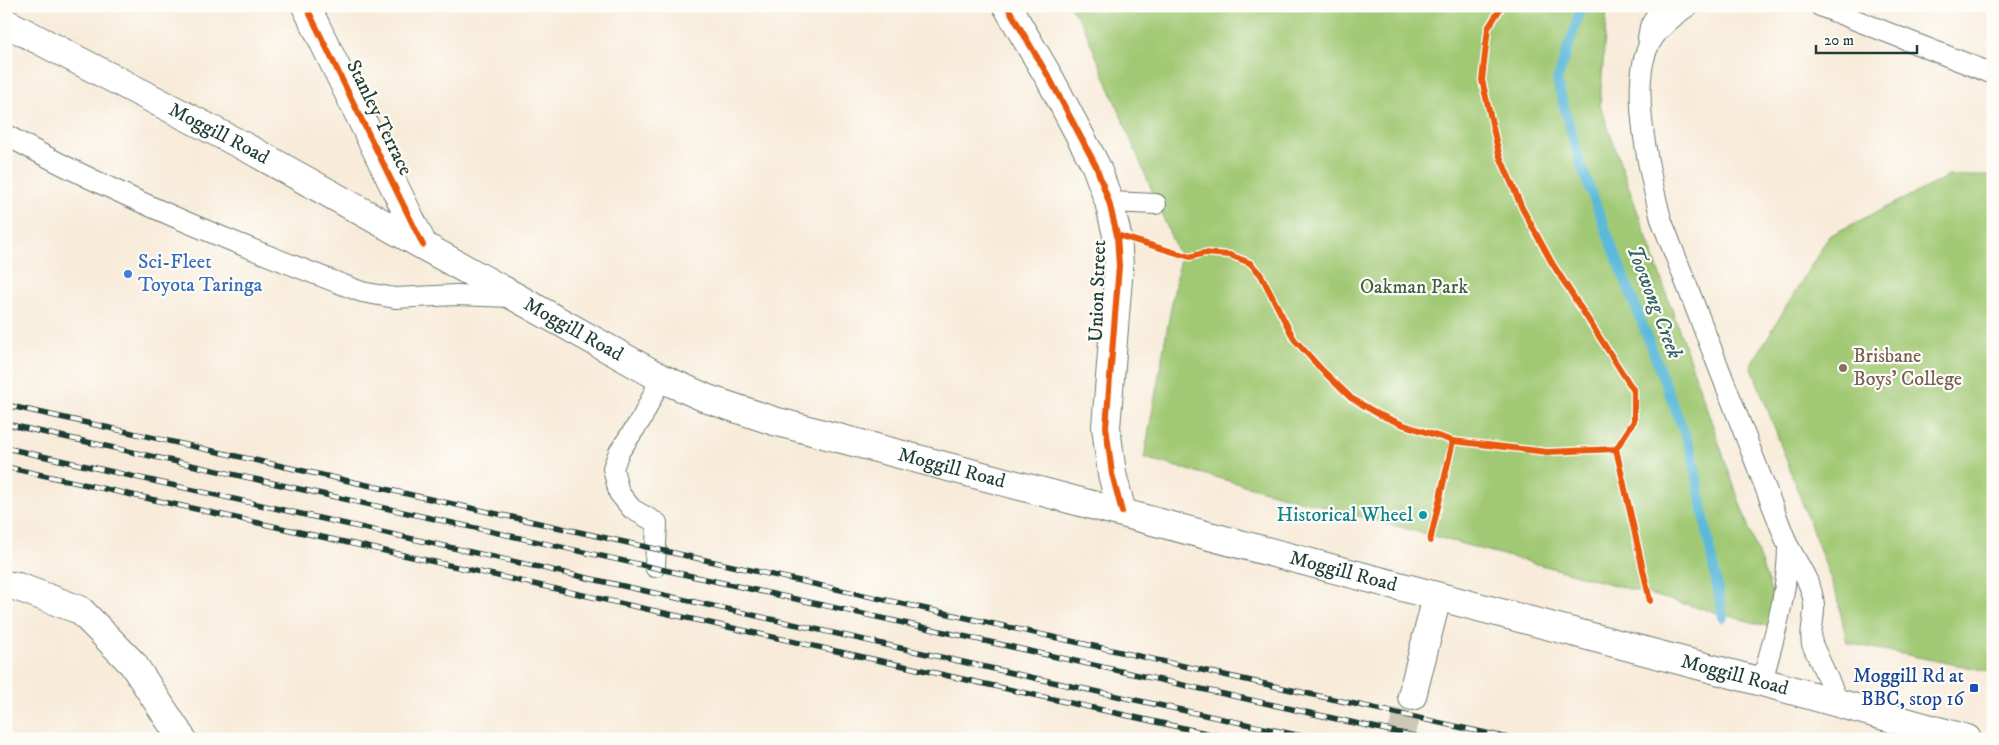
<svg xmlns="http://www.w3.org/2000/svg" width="1999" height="745" viewBox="0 0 1999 745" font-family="'IM FELL DW Pica',serif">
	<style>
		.green { fill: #a1c974; stroke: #608354 }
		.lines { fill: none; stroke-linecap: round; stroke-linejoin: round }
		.stream { stroke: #5bb9da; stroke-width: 10 }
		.secondary-tunnel { stroke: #cdc8b8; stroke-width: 28; stroke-dasharray: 28 14; stroke-linecap: butt }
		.lane-casing { stroke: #6b7a6e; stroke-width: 22 }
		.street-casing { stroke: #6b7a6e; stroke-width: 30 }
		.secondary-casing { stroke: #6b7a6e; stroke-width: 30 }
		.highway-casing { stroke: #6b7a6e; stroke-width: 30 }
		.lane { stroke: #fff; stroke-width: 20 }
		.street { stroke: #fff; stroke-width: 28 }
		.secondary { stroke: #fff; stroke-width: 28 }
		.highway { stroke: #fff; stroke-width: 28 }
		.rail-casing { stroke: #1f3d34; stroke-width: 5.5 }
		.rail { stroke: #fdfcf7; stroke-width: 4; stroke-dasharray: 11; stroke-linecap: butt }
		.cycleway-casing { stroke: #fdfcf7; stroke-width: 9 }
		.cycleway { stroke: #e8590c; stroke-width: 6 }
		.shop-dot { fill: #3f7fe0; stroke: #fdfcf7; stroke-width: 2 }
		.education-dot { fill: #8d6e63; stroke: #fdfcf7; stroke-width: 2 }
		.culture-dot { fill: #0f9aa8; stroke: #fdfcf7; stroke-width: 2 }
		.transit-dot { fill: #1a4fb4; stroke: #fdfcf7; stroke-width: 2 }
		.labels { text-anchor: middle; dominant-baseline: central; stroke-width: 4.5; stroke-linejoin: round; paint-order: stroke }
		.street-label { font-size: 20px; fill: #1f3d34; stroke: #fdfcf7 }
		.shop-label { font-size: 20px; fill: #366cbe; stroke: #fdfcf7; text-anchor: start }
		.park-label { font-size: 20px; fill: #406044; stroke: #fdfcf7 }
		.education-label { font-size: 20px; fill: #785e54; stroke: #fdfcf7; text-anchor: start }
		.culture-label { font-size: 20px; fill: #0d838f; stroke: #fdfcf7; text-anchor: end }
		.transit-label { font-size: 20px; fill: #164399; stroke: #fdfcf7; text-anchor: end }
		.water-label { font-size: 21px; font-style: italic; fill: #316266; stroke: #fdfcf7 }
	</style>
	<rect width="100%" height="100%" fill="#fdfcf7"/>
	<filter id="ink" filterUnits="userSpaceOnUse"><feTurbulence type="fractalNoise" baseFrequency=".02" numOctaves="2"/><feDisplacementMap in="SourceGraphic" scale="10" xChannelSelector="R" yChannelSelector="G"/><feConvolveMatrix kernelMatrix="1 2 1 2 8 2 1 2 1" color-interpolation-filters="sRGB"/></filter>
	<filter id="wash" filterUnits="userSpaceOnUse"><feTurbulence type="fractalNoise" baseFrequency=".0096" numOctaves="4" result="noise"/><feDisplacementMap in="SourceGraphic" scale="20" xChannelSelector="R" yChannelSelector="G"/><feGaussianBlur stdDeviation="1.12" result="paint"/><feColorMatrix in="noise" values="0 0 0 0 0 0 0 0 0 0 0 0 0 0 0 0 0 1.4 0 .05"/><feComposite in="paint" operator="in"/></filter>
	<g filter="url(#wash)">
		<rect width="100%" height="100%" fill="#f8ebd9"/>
		<path class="green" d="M1070 6H1607L1600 105 1785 631 1144 458 1180 258 1084 27Z
			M1949 176H1993V672L1847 643 1837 596 1751 365 1829 236Z"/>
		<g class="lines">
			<path class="stream" d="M1582 6 1557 81 1580 163 1692 453 1723 617"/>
		</g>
	</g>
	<g filter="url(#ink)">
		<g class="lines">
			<path class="secondary-tunnel" d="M1400 739 1412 696"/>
			<g class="lane-casing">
				<path id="lane" d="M1688 6C1674 16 1659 27 1650 43 1628 84 1650 176 1661 219L1788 546C1788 593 1774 636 1762 682
					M1820 6 1993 74
					M1648 38 1650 27 1661 6
					M6 135C120 198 241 246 362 292L395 298 456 295 512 297
					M1109 202 1156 204
					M1789 547C1798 565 1813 585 1814 605 1815 618 1809 631 1812 644L1839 703
					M655 567 657 523 632 509 619 493 613 468 619 452 642 418 661 378"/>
			</g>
			<g class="street-casing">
				<path id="street" d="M306 6 423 245
					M1007 6 1050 79 1096 166 1109 202 1117 235 1119 266 1106 427 1112 474 1122 512
					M6 585 18 587 80 610 133 664 182 739"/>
			</g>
			<g class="secondary-casing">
				<path id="secondary" d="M1412 696 1437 597"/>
			</g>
			<g class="highway-casing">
				<g id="highway">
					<path id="s1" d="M6 23 253 151 661 378 708 399 774 421 1762 682 1967 739"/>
				</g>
			</g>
			<use href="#lane" class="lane"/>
			<use href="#street" class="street"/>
			<use href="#secondary" class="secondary"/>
			<use href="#highway" class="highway"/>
			<g class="rail-casing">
				<path id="rail" d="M6 405 1513 739
					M6 424 1427 739
					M6 448 1039 679 1315 739
					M6 467 1233 739"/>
			</g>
			<use href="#rail" class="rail"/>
			<g class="cycleway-casing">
				<path id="cycleway" d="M306 6 423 245
					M1007 6 1050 79 1096 166 1109 202 1117 235 1119 266 1106 427 1112 474 1122 512
					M1117 235 1190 257 1204 253 1230 255 1250 263 1261 275 1294 339 1322 370 1351 398 1380 415 1404 425 1453 441 1547 452 1616 449 1634 421V391L1552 263 1522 208 1499 154 1482 80 1488 28 1502 6
					M1616 449 1650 601
					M1430 541 1453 441"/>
			</g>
			<use href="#cycleway" class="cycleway"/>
		</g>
	</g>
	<circle class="shop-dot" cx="128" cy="274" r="5"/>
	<circle class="education-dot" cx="1843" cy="368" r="5"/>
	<circle class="culture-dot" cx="1423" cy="515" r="5"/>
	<rect class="transit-dot" x="1969" y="683" width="10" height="10" rx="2.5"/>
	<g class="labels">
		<g class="street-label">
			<text transform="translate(379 118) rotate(64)">Stanley Terrace</text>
			<text stroke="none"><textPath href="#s1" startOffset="240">Moggill Road</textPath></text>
			<text transform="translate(1098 291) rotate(-88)">Union Street</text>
			<text stroke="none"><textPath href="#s1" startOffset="645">Moggill Road</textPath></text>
			<text stroke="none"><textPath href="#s1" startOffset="1050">Moggill Road</textPath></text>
			<text stroke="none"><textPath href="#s1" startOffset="1455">Moggill Road</textPath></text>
			<text stroke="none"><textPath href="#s1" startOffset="1860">Moggill Road</textPath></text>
		</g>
		<g class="shop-label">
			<text x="138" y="262">Sci-Fleet<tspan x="138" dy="23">Toyota Taringa</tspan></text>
		</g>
		<g class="park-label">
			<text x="1414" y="287">Oakman Park</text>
		</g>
		<g class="education-label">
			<text x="1853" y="356">Brisbane<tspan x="1853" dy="23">Boys' College</tspan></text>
		</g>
		<g class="culture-label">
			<text x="1413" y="515">Historical Wheel</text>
		</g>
		<g class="transit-label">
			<text x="1964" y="676">Moggill Rd at<tspan x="1964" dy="23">BBC, stop 16</tspan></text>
		</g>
		<g class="water-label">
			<text transform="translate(1654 302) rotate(69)">Toowong Creek</text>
		</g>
	</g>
	<rect width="1999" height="745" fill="none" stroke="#fdfcf7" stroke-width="25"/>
	<path d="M1816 45v8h101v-8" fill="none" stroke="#1f3d34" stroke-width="2.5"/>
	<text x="1824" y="45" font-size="15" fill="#1f3d34" stroke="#fdfcf7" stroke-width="4" paint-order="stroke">20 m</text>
</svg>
